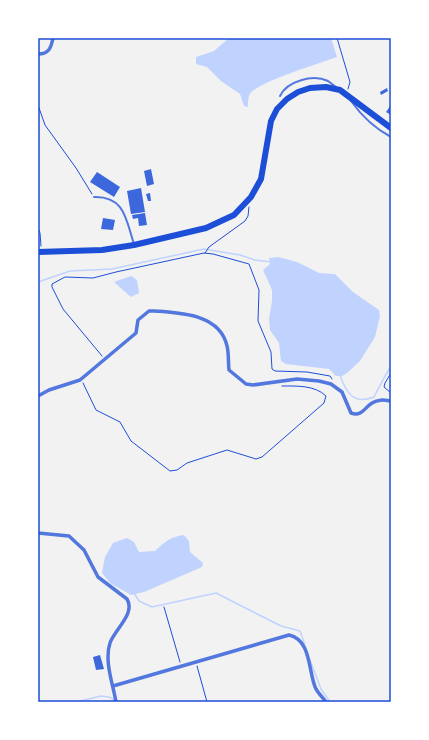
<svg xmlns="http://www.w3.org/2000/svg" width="429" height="740" viewBox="0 0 429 740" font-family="'Fira Sans',sans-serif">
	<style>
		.water { fill: #bfd3fe }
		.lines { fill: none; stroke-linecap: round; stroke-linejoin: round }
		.stream { stroke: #bfd3fe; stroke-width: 1.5 }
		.building { fill: #3d67dc }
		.path { stroke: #1d4ed8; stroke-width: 1 }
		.service { stroke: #5277de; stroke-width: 2 }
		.minor { stroke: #5277de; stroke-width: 3.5 }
		.trunk { stroke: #1d4ed8; stroke-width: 6 }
		.neatline { fill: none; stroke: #1d4ed8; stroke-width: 1.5 }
	</style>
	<rect width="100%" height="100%" fill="#f2f2f2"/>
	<path class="water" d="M229 38H331L337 57C321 63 257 82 250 94 248 97 248 103 248 107L244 106 240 94 221 81 207 67 196 64V57L214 51Z
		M278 257 297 262 319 273 335 274 353 292 379 310 380 316 375 337 360 361 347 373 342 376H336L329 369 286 364 281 361 279 343 270 330 269 319 272 301V290L263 270 270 264 269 258Z
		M131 276 137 280 139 293 131 297 114 282Z
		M184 535 189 541 190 552 203 563 202 567 144 592 131 595 110 583 102 573 105 557 113 543 127 538 134 542 139 552 155 551C166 541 170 537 184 535Z"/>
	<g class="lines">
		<path class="stream" d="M38 282 70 271 112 269 204 249 240 255 255 260 271 262
			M340 375C346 393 354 405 374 397L384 378 391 366
			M134 593 139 601 152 607 216 593 281 626 300 631 305 645
			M310 660 321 689 330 702
			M76 702 101 696 109 697 119 702"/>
	</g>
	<path class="building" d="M387 88 388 91 381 95 380 92Z
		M391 105V115L386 112Z
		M151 169 154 184 147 186 144 171Z
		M97 172 120 187 114 197 90 182Z
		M141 188 145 212 131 214 127 191Z
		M150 193 151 201H148L146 194Z
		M145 213 147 225 139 226 138 218 133 219 132 215Z
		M103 218 115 220 113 230 101 229Z
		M100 655 104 669 96 670 93 657Z"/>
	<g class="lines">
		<path class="path" d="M337 38 350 82 348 89
			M38 105 45 125 76 168 92 194
			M38 228 40 233 41 246
			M205 253 209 247 245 221 248 216 249 207
			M102 356 63 309 52 287V284L65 277 93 278 116 272 204 253 213 254 249 264 259 290 258 321 271 352 272 369 275 371 307 372 330 376 332 379
			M391 373 385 383 384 387 391 393
			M83 383 96 410 120 422 131 441 170 471 177 470 187 463 227 450 256 459 262 457 324 403 326 396C315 385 296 386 282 386
			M164 607 180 662
			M197 666 207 702
			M38 696 39 702"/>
		<path class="service" d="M280 96C287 81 313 74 328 81 331 83 333 85 336 87
			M351 101C361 115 376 129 391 137
			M94 197C125 196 126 220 134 244"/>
		<path class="minor" d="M38 54C49 54 51 48 53 38
			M38 396 49 390 80 380 136 333 138 320 149 311H155C181 313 220 314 227 346 229 353 228 362 229 370L246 384 253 385 297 379 319 381 331 384 342 392 351 413C362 417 364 408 372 403 378 399 384 400 391 401
			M38 533 69 536 84 550 98 577 127 599C136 614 114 630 110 643 104 661 113 684 116 702
			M113 686 289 635C312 640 308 673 316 689 319 694 323 698 326 702"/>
		<path class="trunk" d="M38 252 102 250 134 245 206 228 234 215 251 197 261 179 271 121 277 109 287 99 298 92 310 88 326 87 340 90 391 128"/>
	</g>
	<rect width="429" height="740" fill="none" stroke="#ffffff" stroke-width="78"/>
	<rect x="39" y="39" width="351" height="662" class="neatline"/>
</svg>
